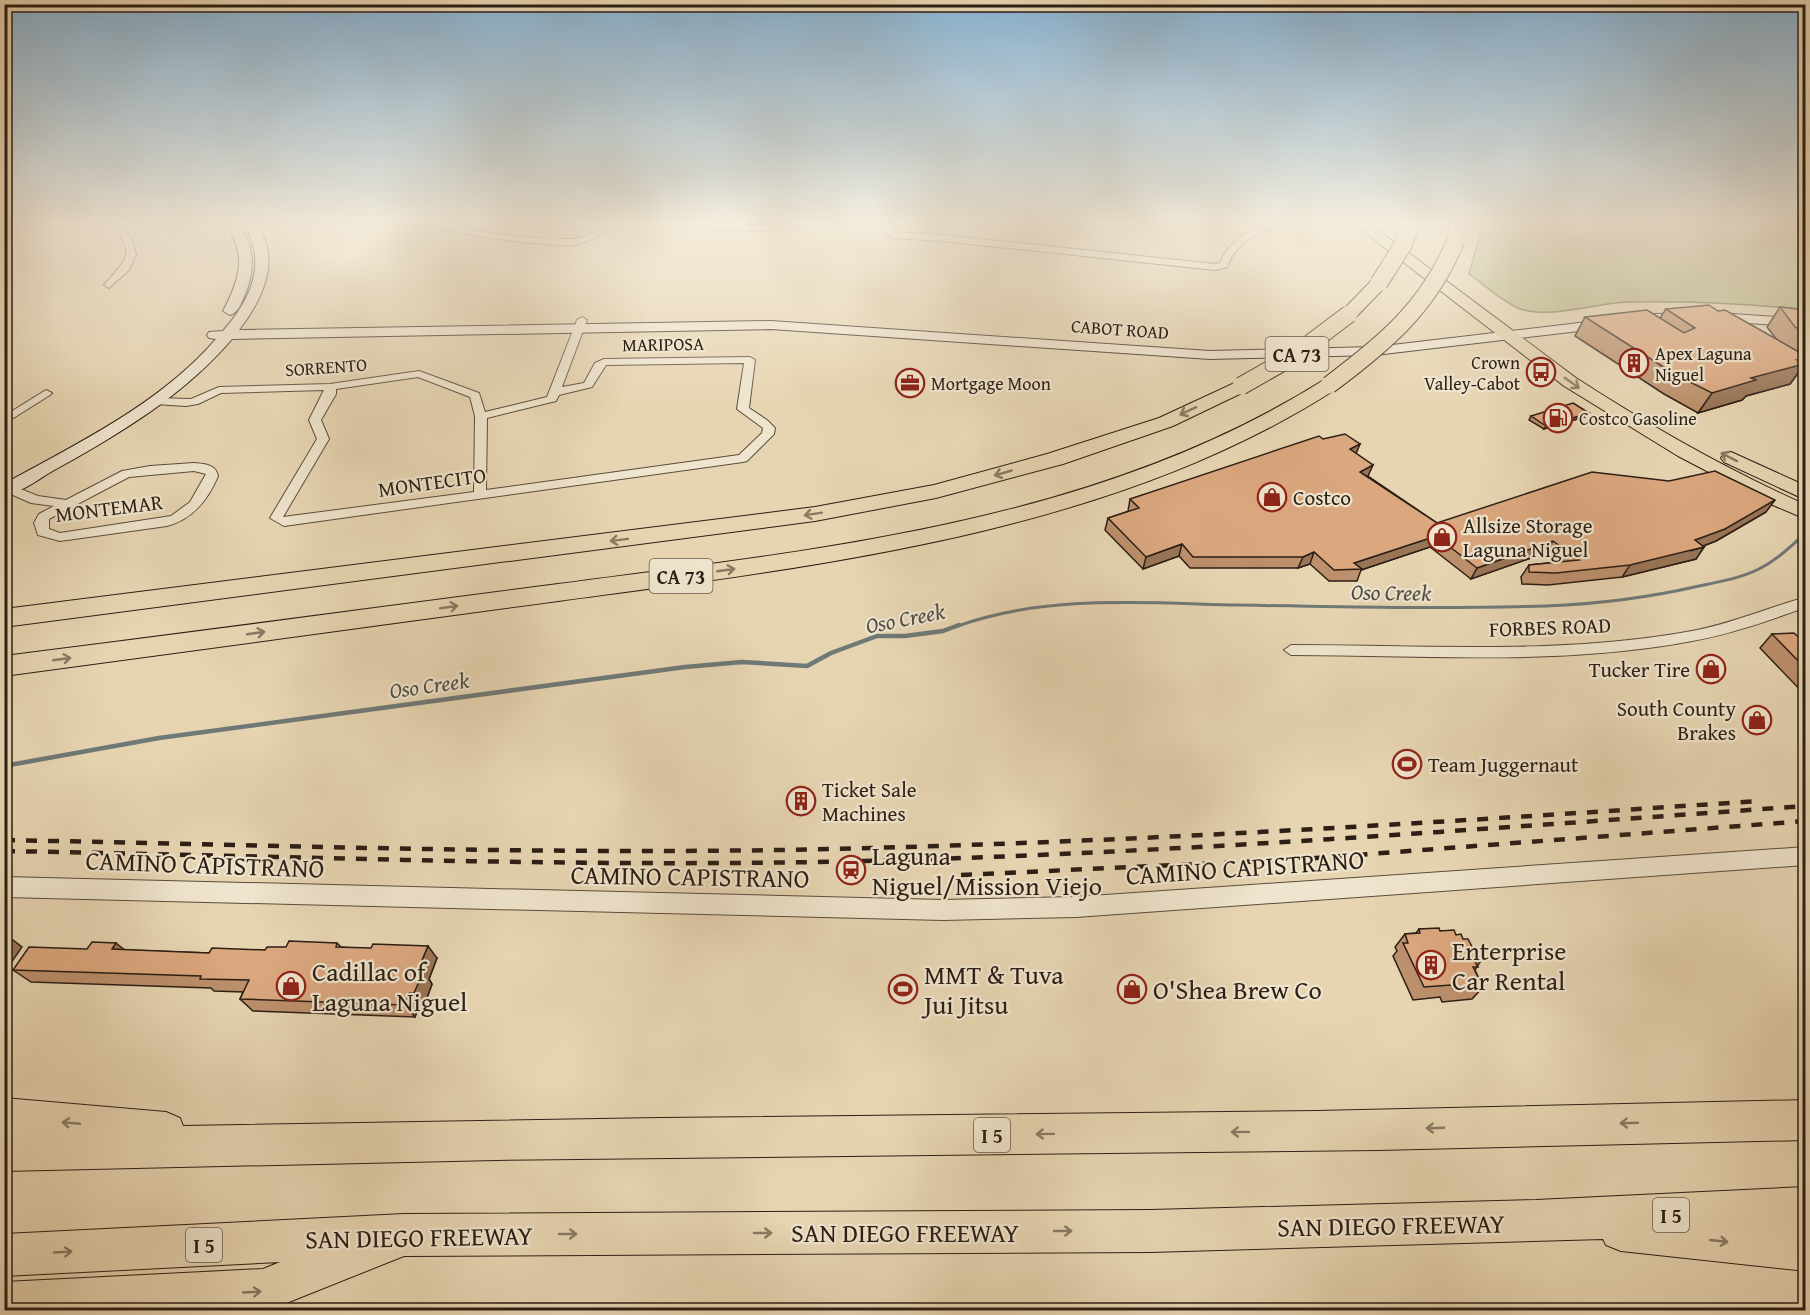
<svg xmlns="http://www.w3.org/2000/svg" width="1810" height="1315" viewBox="0 0 1810 1315" font-family="'Gentium Book Plus',serif">
	<style>
		.green { fill: #babc89; stroke: #726d4f; stroke-width: 1.5 }
		.lines { fill: none; stroke-linecap: round; stroke-linejoin: round }
		.stream-far1 { stroke: #6f7977; stroke-width: 3 }
		.stream { stroke: #6f7977; stroke-width: 4.5 }
		.minor-casing { stroke: #5a4c3c; stroke-width: 2 }
		.tertiary-casing { stroke: #5a4c3c; stroke-width: 2 }
		.secondary-casing { stroke: #2b1e15; stroke-width: 2 }
		.primary-casing { stroke: #2b1e15; stroke-width: 2 }
		.motorway-casing { stroke: #2b1e15; stroke-width: 2 }
		.minor { fill: #efe4cd; fill-rule: evenodd }
		.tertiary { fill: #efe4cd; fill-rule: evenodd }
		.secondary { fill: #efe4cd; fill-rule: evenodd }
		.primary { fill: #e7d5b2; fill-rule: evenodd }
		.motorway { fill: #e7d5b2; fill-rule: evenodd }
		.rail { stroke: #2b1e15; stroke-width: 4.5; stroke-dasharray: 11 11; stroke-linecap: butt }
		.motorway-bridge-casing { stroke: #2b1e15; stroke-width: 19; stroke-linecap: butt }
		.motorway-bridge { stroke: #e7d5b2; stroke-width: 17 }
		.wall { fill: #bc906c; stroke: #2b1e15; stroke-width: 1.5 }
		.shaded-wall { fill: #997558; stroke: #2b1e15; stroke-width: 1.5 }
		.building { fill: #dba77e; stroke: #2b1e15; stroke-width: 1.5 }
		.oneway { stroke: #897a64 }
		.labels { text-anchor: middle; dominant-baseline: central; stroke-width: 4.5; stroke-linejoin: round; paint-order: stroke }
		.far-street-label { font-size: 18px; fill: #2b1e15; stroke: #efe4cd }
		.far-poi-label { font-size: 18px; fill: #2b1e15; stroke: #efe4cd; text-anchor: start }
		.shield { fill: #efe4cd; stroke: #66594c; stroke-width: 1.5 }
		.shield-label { font-size: 20px; font-weight: bold; fill: #2b1e15 }
		.street-label { font-size: 21px; fill: #2b1e15; stroke: #efe4cd }
		.poi-label { font-size: 21px; fill: #2b1e15; stroke: #efe4cd; text-anchor: start }
		.water-label { font-size: 22px; font-style: italic; fill: #4d4c46; stroke: #efe4cd }
		.near-poi-label { font-size: 26px; fill: #2b1e15; stroke: #efe4cd; text-anchor: start }
		.near-street-label { font-size: 26px; fill: #2b1e15; stroke: #efe4cd }
	</style>
	<rect width="100%" height="100%" fill="#e7d5b2"/>
	<filter id="stains"><feTurbulence type="fractalNoise" baseFrequency=".00333" numOctaves="4"/><feColorMatrix values="0 0 0 0 .2 0 0 0 0 .09 0 0 0 0 .02 0 0 0 .5 -.17"/></filter>
	<radialGradient id="worn" r=".72"><stop offset=".6" stop-color="#630" stop-opacity="0"/><stop offset="1" stop-color="#630" stop-opacity=".3"/></radialGradient>
	<path class="green" d="M1480 221H1783L1805 227V310C1746 303 1687 301 1627 302 1596 303 1547 320 1518 308 1502 301 1483 284 1469 274L1481 231Z"/>
	<g class="lines">
		<path class="stream-far1" d="M955 627C1044 594 1144 603 1238 605 1341 607 1443 609 1546 606 1598 604 1647 598 1699 586 1719 582 1741 578 1759 569 1777 560 1791 546 1806 533"/>
		<path class="stream" d="M4 766 159 738 685 667 742 662 807 666 831 653 877 636H905L943 631 959 625"/>
		<g class="minor-casing">
			<path id="minor" d="M110 221H118L132 240 136 255 129 270 109 288 104 285C131 254 134 256 110 221Z
				M420 221C435 221 447 226 461 228 497 234 536 240 573 239 590 239 601 221 619 221 609 230 593 240 579 244 559 249 436 233 420 221Z
				M888 221H896L892 231 894 232 943 235 1215 264 1220 263C1231 237 1259 221 1287 221L1259 233 1243 243 1232 256 1227 267 1215 270 943 241 892 238 883 232Z
				M1086 221H1164L1160 224 1127 226 1090 224Z
				M4 257 9 260V266L4 269Z
				M582 317 587 320 562 387 584 383 595 363 604 359 750 357 755 360 749 408 767 420 775 428 774 434 747 461 743 462 284 526 270 518 317 439 309 420 324 390 221 393 198 404 186 406 155 404 149 401 155 398 191 399 219 387 330 384 419 371 479 393 485 412 547 397 577 320ZM744 363 737 409 763 428 762 433 739 455 486 490 487 418 556 401 559 395 592 387 606 365ZM418 377 470 397 475 416 474 492 283 517 329 439 321 420 336 394V389Z
				M46 390 52 393 50 395 4 424V416Z
				M194 463C204 464 216 464 218 476 208 500 193 519 167 526L60 541 38 535 34 523 39 514 54 506 31 503 4 491V485L8 484 38 496 66 500 122 471 150 466ZM194 471 206 474 190 502 171 516 60 533 49 529V519L129 477Z
				M1806 597V607C1768 621 1731 634 1692 641 1561 666 1424 655 1291 655L1284 650 1291 645C1424 645 1561 655 1692 631 1731 624 1767 608 1806 597Z"/>
		</g>
		<g class="tertiary-casing">
			<path id="tertiary" d="M680 221 776 225 824 221C808 235 695 233 680 221Z
				M1806 847V865L1076 917 943 920 4 897V877L943 900 1076 897Z"/>
		</g>
		<g class="secondary-casing">
			<path id="secondary" d="M224 221H236C255 245 256 270 244 297 241 304 238 313 230 315L223 311C241 277 247 254 224 221Z
				M241 221H253C284 255 263 299 239 330L771 321 1210 351 1375 347 1655 314 1719 313 1806 319V327L1719 321 1655 322 1375 355 1210 359 771 329 232 339C184 395 121 433 58 468 41 477 23 492 4 496V484C78 443 160 404 216 339L209 338 207 335 209 332 223 331C252 298 269 259 241 221Z"/>
		</g>
		<g class="primary-casing">
			<path id="primary" d="M1350 221H1366L1576 378C1650 426 1726 469 1806 505V519L1768 503 1678 456 1564 386Z
				M1731 452 1806 486V500L1724 462 1721 458 1724 454Z"/>
		</g>
		<g class="motorway-casing">
			<path id="motorway" d="M1450 221H1466L1462 243 1456 245 1448 240Z
				M1379 278 1385 279 1388 283 1385 287 1355 318H1343L1340 314 1343 310 1373 279Z
				M1329 379 1336 381 1339 385 1336 389C1111 534 817 566 558 601 373 626 189 651 4 676V656C189 633 374 608 558 584 817 550 1096 523 1322 381Z
				M1241 380 1248 382 1251 386 1248 390 1173 426 1063 464 936 498 815 521 4 627V609L815 507 934 485 1047 454 1159 418Z
				M4 1098 166 1112 180 1118 183 1126 660 1118 1317 1111 1806 1100V1140L1378 1150 496 1160 4 1171Z
				M1806 1187V1271L1621 1251 1606 1245 1603 1239 1150 1252 404 1256 269 1310H4V1282L263 1269 280 1262 4 1276V1234L404 1214 1150 1210 1536 1200Z"/>
		</g>
		<use href="#minor" class="minor"/>
		<use href="#tertiary" class="tertiary"/>
		<use href="#secondary" class="secondary"/>
		<use href="#primary" class="primary"/>
		<use href="#motorway" class="motorway"/>
		<path class="rail" d="M4 840C263 845 521 854 780 850 1107 844 1432 823 1758 801
			M4 851C291 856 578 868 865 861 1179 853 1493 828 1806 806
			M961 875 1303 859 1806 821"/>
		<g class="motorway-bridge-casing">
			<path id="motorway-bridge" d="M1379 283 1403 245 1412 221
				M1329 385C1385 343 1429 307 1456 240
				M1241 386 1292 357 1349 314"/>
		</g>
		<use href="#motorway-bridge" class="motorway-bridge"/>
	</g>
	<path class="wall" d="M1780 307 1806 310V362L1790 384 1746 396 1742 400 1698 413 1664 394 1575 336 1585 317 1660 318 1666 309 1718 311 1777 340 1767 327Z
		M1589 413 1587 416 1544 429 1529 420 1531 416Z
		M1323 439 1356 453 1368 476 1437 523 1766 512 1716 541 1703 546 1704 547 1696 559 1622 577 1548 585 1522 584 1521 577 1529 565 1558 562 1545 553 1471 579 1430 547 1361 570 1357 581H1329L1310 564 1298 568H1190L1179 556 1143 569 1105 530 1108 518 1129 511H1128L1130 499Z
		M1772 634 1806 644V696L1760 648Z
		M1419 929 1440 931 1456 935 1463 939 1480 962 1475 970 1483 987 1472 999 1442 1002 1440 997 1413 1000 1393 956 1397 951 1395 947 1405 934 1416 933Z
		M337 943 341 947 437 958 429 979 432 984 424 1006 419 1005 415 1017 253 1011 240 999 243 992 214 991 211 988 31 982 13 970 125 950 209 953 265 950Z"/>
	<path class="shaded-wall" d="M1806 359V362L1790 384 1746 396 1742 400 1698 413 1712 393 1797 360Z
		M1589 413 1587 416 1544 429 1546 426Z
		M1360 444 1355 456 1350 449Z
		M1373 465 1368 476 1356 483 1360 472Z
		M1775 500 1766 512 1716 541 1690 551 1704 547 1696 559 1622 577 1630 565 1695 540Z
		M1436 536 1430 547 1361 570 1362 569 1354 563Z
		M1553 541 1545 553 1471 579 1477 568Z
		M1182 544 1179 556 1143 569 1146 557Z
		M1314 552 1310 564 1298 568 1303 557Z
		M5 934 22 947 4 973V936Z
		M116 943 131 955 112 949Z
		M428 946 437 958 429 979 432 984 424 1006 414 993 417 972Z
		M409 993 419 1005 415 1017 405 1005Z"/>
	<path class="building" d="M1709 305 1718 311 1725 310 1806 356V359L1797 360 1804 364 1751 378 1756 380 1712 393 1676 375 1585 317 1647 310 1684 333 1695 328 1666 309Z
		M1780 307 1806 310V333L1795 327Z
		M1573 403 1589 413 1546 426 1531 416Z
		M1345 434 1360 444 1350 449 1373 465 1360 472 1437 523 1592 472 1669 481 1715 471 1775 500 1725 529 1695 540 1704 547 1630 565 1556 573 1529 572V565L1579 560 1553 541 1477 568 1436 536 1354 563 1362 569 1334 570 1314 552 1303 557H1193L1182 544 1146 557 1108 518 1139 508 1130 499 1319 436 1323 439Z
		M1794 633 1806 644V669L1772 634Z
		M1439 928 1440 931 1454 930 1456 935 1461 934 1463 939H1468L1480 962H1475L1478 967H1473L1483 987 1453 989 1451 985 1424 987 1403 943H1408L1405 934 1420 933 1419 929Z
		M289 941 337 943 336 947 371 948 373 944 428 946 417 972H423L414 993H409L405 1005 240 999 249 980 200 979 201 976 13 970 29 947 87 949 92 942 116 943 112 949 209 953 212 948 265 950 267 947H286Z"/>
	<defs><path id="oneway-shaft" d="M-6 0H5M1.5-3L5.5 0L1.5 3" fill="none" stroke-width="1.6" stroke-linecap="round" stroke-linejoin="round" transform="scale(1.5)"/></defs>
	<g class="oneway">
		<use href="#oneway-shaft" transform="translate(1572 383) rotate(35)"/>
		<use href="#oneway-shaft" transform="translate(1188 411) rotate(155)"/>
		<use href="#oneway-shaft" transform="translate(1729 457) rotate(-153)"/>
		<use href="#oneway-shaft" transform="translate(1003 473) rotate(164)"/>
		<use href="#oneway-shaft" transform="translate(813 514) rotate(171)"/>
		<use href="#oneway-shaft" transform="translate(619 540) rotate(173)"/>
		<use href="#oneway-shaft" transform="translate(726 570) rotate(-8)"/>
		<use href="#oneway-shaft" transform="translate(449 607) rotate(-8)"/>
		<use href="#oneway-shaft" transform="translate(256 633) rotate(-8)"/>
		<use href="#oneway-shaft" transform="translate(62 659) rotate(-8)"/>
		<use href="#oneway-shaft" transform="translate(71 1123) rotate(-175)"/>
		<use href="#oneway-shaft" transform="translate(1629 1123) rotate(178)"/>
		<use href="#oneway-shaft" transform="translate(1435 1128) rotate(178)"/>
		<use href="#oneway-shaft" transform="translate(1240 1132) rotate(179)"/>
		<use href="#oneway-shaft" transform="translate(1045 1134) rotate(179)"/>
		<use href="#oneway-shaft" transform="translate(1063 1231)"/>
		<use href="#oneway-shaft" transform="translate(763 1233)"/>
		<use href="#oneway-shaft" transform="translate(568 1234)"/>
		<use href="#oneway-shaft" transform="translate(1719 1241) rotate(6)"/>
		<use href="#oneway-shaft" transform="translate(63 1252) rotate(-3)"/>
		<use href="#oneway-shaft" transform="translate(252 1292) rotate(-3)"/>
	</g>
	<linearGradient id="sky" x2="0" y2="1"><stop stop-color="#8ab5d5"/><stop offset="0.55" stop-color="#f4ecdc"/><stop offset="1" stop-color="#f4ecdc" stop-opacity="0"/></linearGradient>
	<rect width="1810" height="405" fill="url(#sky)"/>
	<defs>
		<g id="building-ring" transform="scale(1.5)"><circle r="9.5" fill="#efe4cd" stroke="#8f2418" stroke-width="1.5"/><path d="M-4-6H4V6H1V3H-1V6H-4ZM-2.5-4.3h1.7v1.8h-1.7ZM.8-4.3h1.7v1.8H.8ZM-2.5-1h1.7V.8h-1.7ZM.8-1h1.7V.8H.8Z" fill="#8f2418"/></g>
		<g id="bus-ring" transform="scale(1.5)"><circle r="9.5" fill="#efe4cd" stroke="#8f2418" stroke-width="1.5"/><path d="M-5-6H5V4H4V6H2V4H-2V6H-4V4H-5ZM-3.5-4V0h7V-4ZM-3.5 1.2v1.5H-2V1.2ZM2 1.2v1.5H3.5V1.2Z" fill="#8f2418"/></g>
		<g id="office-ring" transform="scale(1.5)"><circle r="9.5" fill="#efe4cd" stroke="#8f2418" stroke-width="1.5"/><path d="M-6-3h4V-5.5h4V-3h4V5H-6ZM-1-4.5V-3h2v-1.5ZM-6 0V1H6V0Z" fill="#8f2418"/></g>
		<g id="fuel-ring" transform="scale(1.5)"><circle r="9.5" fill="#efe4cd" stroke="#8f2418" stroke-width="1.5"/><path d="M-5.5-6h7V0h2V4h1.3V-2.5L3-4.5l.8-.8L6-3V5H2.5V1h-1V6h-7ZM-4.2-4.7v3.2H.2V-4.7Z" fill="#8f2418"/></g>
		<g id="shop-ring" transform="scale(1.5)"><circle r="9.5" fill="#efe4cd" stroke="#8f2418" stroke-width="1.5"/><path d="M-5-2.5h2.3a2.7 3.5 0 0 1 5.4 0H5L5.5 6h-11ZM-1.5-2.5h3a1.5 2.3 0 0 0-3 0Z" fill="#8f2418"/></g>
		<g id="stadium-ring" transform="scale(1.5)"><circle r="9.5" fill="#efe4cd" stroke="#8f2418" stroke-width="1.5"/><path d="M0-5a6.5 5 0 1 0 0 10a6.5 5 0 1 0 0-10ZM-3.5-1.8h7v3.6h-7Z" fill="#8f2418"/></g>
		<g id="station-ring" transform="scale(1.5)"><circle r="9.5" fill="#efe4cd" stroke="#8f2418" stroke-width="1.5"/><path d="M-3-6H3Q5-6 5-4V2Q5 4 3 4L4.5 6H3L1.5 4h-3L-3 6H-4.5L-3 4Q-5 4-5 2V-4Q-5-6-3-6ZM-3.5-4v3h7v-3ZM-3.5 1v1.5H-2V1ZM2 1v1.5H3.5V1Z" fill="#8f2418"/></g>
	</defs>
	<g fill-rule="evenodd">
		<use href="#building-ring" x="1634" y="363"/>
		<use href="#bus-ring" x="1541" y="372"/>
		<use href="#office-ring" x="910" y="383"/>
		<use href="#fuel-ring" x="1558" y="418"/>
		<use href="#shop-ring" x="1272" y="497"/>
		<use href="#shop-ring" x="1442" y="537"/>
		<use href="#shop-ring" x="1711" y="669"/>
		<use href="#shop-ring" x="1757" y="720"/>
		<use href="#stadium-ring" x="1407" y="764"/>
		<use href="#building-ring" x="801" y="801"/>
		<use href="#station-ring" x="851" y="870"/>
		<use href="#building-ring" x="1431" y="965"/>
		<use href="#shop-ring" x="291" y="986"/>
		<use href="#stadium-ring" x="903" y="989"/>
		<use href="#shop-ring" x="1132" y="989"/>
	</g>
	<g class="labels">
		<g class="far-street-label">
			<text transform="translate(1120 329) rotate(4)">CABOT ROAD</text>
			<text transform="translate(663 344) rotate(-1)">MARIPOSA</text>
			<text transform="translate(326 367) rotate(-4)">SORRENTO</text>
		</g>
		<g class="far-poi-label">
			<text x="1655" y="353">Apex Laguna<tspan x="1655" dy="21">Niguel</tspan></text>
			<text x="1520" y="362" text-anchor="end">Crown<tspan x="1520" dy="21">Valley-Cabot</tspan></text>
			<text x="931" y="383">Mortgage Moon</text>
			<text x="1579" y="418">Costco Gasoline</text>
		</g>
		<g class="shield">
			<rect x="1265.5" y="337" width="63" height="34" rx="4.5"/>
			<rect x="649.5" y="559" width="63" height="34" rx="4.5"/>
			<rect x="974" y="1118" width="36" height="34" rx="4.5"/>
			<rect x="1653" y="1198" width="36" height="34" rx="4.5"/>
			<rect x="186" y="1228" width="36" height="34" rx="4.5"/>
		</g>
		<g class="shield-label">
			<text x="1297" y="354">CA 73</text>
			<text x="681" y="576">CA 73</text>
			<text x="992" y="1135">I 5</text>
			<text x="1671" y="1215">I 5</text>
			<text x="204" y="1245">I 5</text>
		</g>
		<g class="street-label">
			<text transform="translate(432 482) rotate(-8)">MONTECITO</text>
			<text transform="translate(109 508) rotate(-7)">MONTEMAR</text>
			<text transform="translate(1550 627) rotate(-2)">FORBES ROAD</text>
		</g>
		<g class="poi-label">
			<text x="1293" y="497">Costco</text>
			<text x="1463" y="525">Allsize Storage<tspan x="1463" dy="24">Laguna Niguel</tspan></text>
			<text x="1690" y="669" text-anchor="end">Tucker Tire</text>
			<text x="1736" y="708" text-anchor="end">South County<tspan x="1736" dy="24">Brakes</tspan></text>
			<text x="1428" y="764">Team Juggernaut</text>
			<text x="822" y="789">Ticket Sale<tspan x="822" dy="24">Machines</tspan></text>
		</g>
		<g class="water-label">
			<text transform="translate(1391 592) rotate(1)">Oso Creek</text>
			<text transform="translate(905 618) rotate(-11)">Oso Creek</text>
			<text transform="translate(429 685) rotate(-8)">Oso Creek</text>
		</g>
		<g class="near-poi-label">
			<text x="872" y="855">Laguna<tspan x="872" dy="30">Niguel/Mission Viejo</tspan></text>
			<text x="1452" y="950">Enterprise<tspan x="1452" dy="30">Car Rental</tspan></text>
			<text x="312" y="971">Cadillac of<tspan x="312" dy="30">Laguna Niguel</tspan></text>
			<text x="924" y="974">MMT &amp; Tuva<tspan x="924" dy="30">Jui Jitsu</tspan></text>
			<text x="1153" y="989">O'Shea Brew Co</text>
		</g>
		<g class="near-street-label">
			<text transform="translate(205 864) rotate(2)">CAMINO CAPISTRANO</text>
			<text transform="translate(1245 867) rotate(-4)">CAMINO CAPISTRANO</text>
			<text transform="translate(690 876) rotate(1)">CAMINO CAPISTRANO</text>
			<text transform="translate(1391 1225) rotate(-1)">SAN DIEGO FREEWAY</text>
			<text x="905" y="1232">SAN DIEGO FREEWAY</text>
			<text transform="translate(419 1237) rotate(-1)">SAN DIEGO FREEWAY</text>
		</g>
	</g>
	<rect width="1810" height="1315" fill="none" stroke="#e7d5b2" stroke-width="24"/>
	<rect x="6" y="6" width="1798" height="1303" fill="none" stroke="#2b1e15" stroke-width="3"/>
	<rect x="12" y="12" width="1786" height="1291" fill="none" stroke="#2b1e15" stroke-width="1.5"/>
	<rect width="100%" height="100%" filter="url(#stains)"/>
	<rect width="100%" height="100%" fill="url(#worn)"/>
</svg>
